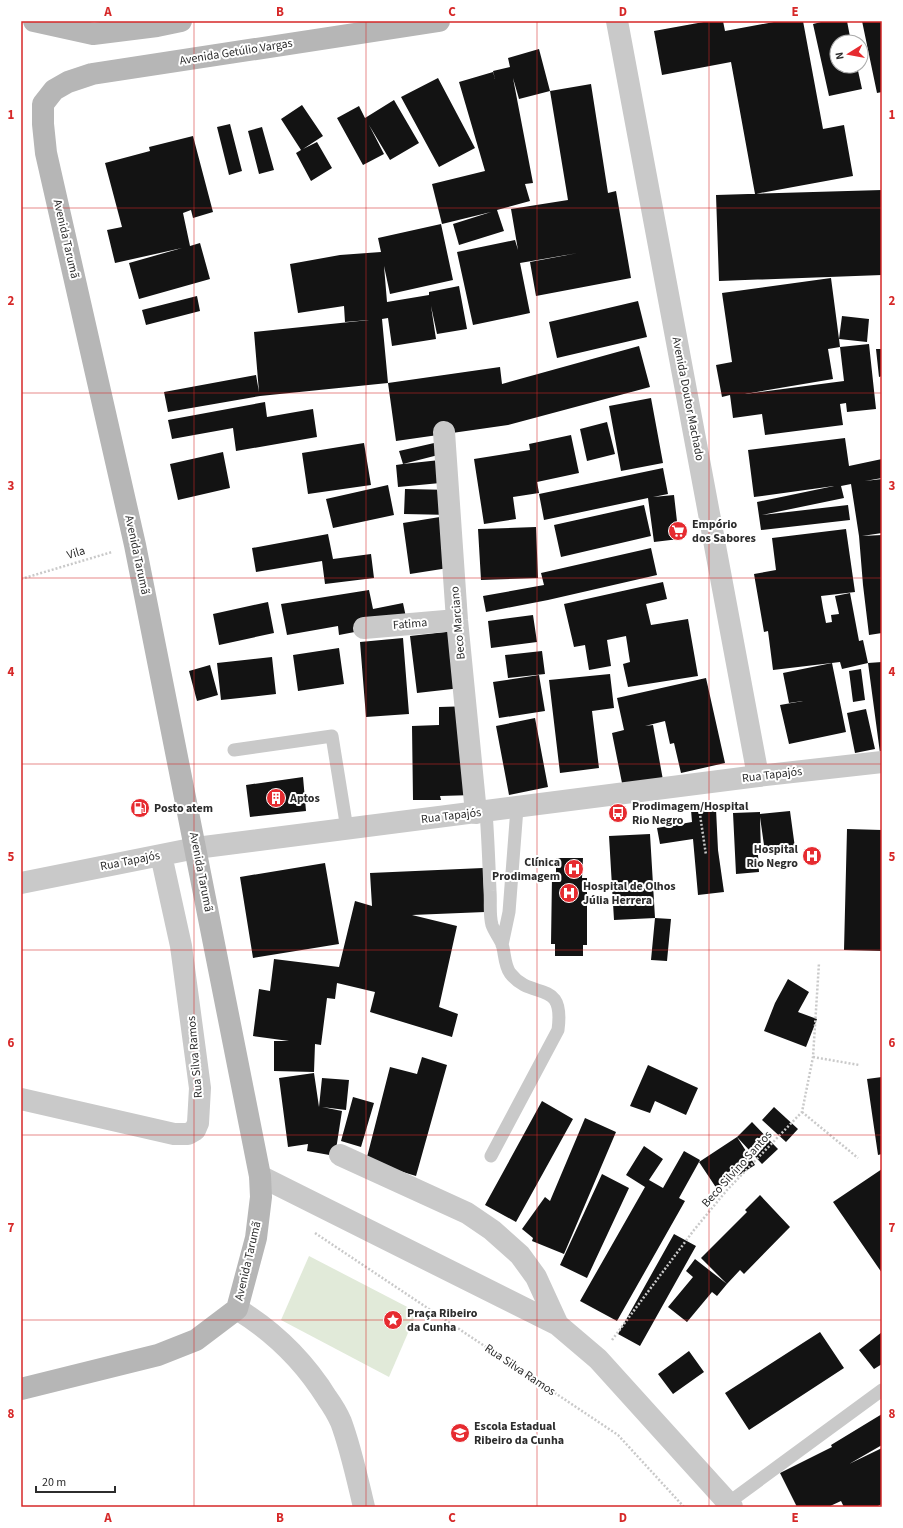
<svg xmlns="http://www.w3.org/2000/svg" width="903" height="1528" viewBox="0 0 903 1528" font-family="'Source Sans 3',sans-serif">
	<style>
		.green { fill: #e1ead9 }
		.building { fill: #131313 }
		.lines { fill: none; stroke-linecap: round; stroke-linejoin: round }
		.path { stroke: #c9c9c9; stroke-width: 2.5; stroke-dasharray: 2 2; stroke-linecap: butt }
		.service { stroke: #c9c9c9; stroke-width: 13 }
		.minor { stroke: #c9c9c9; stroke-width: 22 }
		.tertiary { stroke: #c9c9c9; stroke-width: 22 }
		.secondary { stroke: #b6b6b6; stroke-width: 22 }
		.grid { fill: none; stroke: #d62828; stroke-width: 1; stroke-opacity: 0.55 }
		.labels { text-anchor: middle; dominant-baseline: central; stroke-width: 4; stroke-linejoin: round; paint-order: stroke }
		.street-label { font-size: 12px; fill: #2c2c2c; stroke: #fff }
		.poi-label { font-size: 12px; font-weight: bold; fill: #2c2c2c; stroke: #fff; text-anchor: start }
		.neatline { fill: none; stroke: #d62828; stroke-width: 1.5 }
		.grid-label { font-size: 13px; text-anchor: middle; font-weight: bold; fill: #d62828 }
	</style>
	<rect width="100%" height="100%" fill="#fff"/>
	<path class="green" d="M309 1256 417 1312 389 1377 281 1320Z"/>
	<path class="building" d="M709 21H723L725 31 779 21H803L823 129 844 125 853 176 755 194 731 62 662 75 654 31Z
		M825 21H847L851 42H837V66H857L862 89 829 96 813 24Z
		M862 21H882V92L877 93Z
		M539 49 550 91 591 84 608 193 616 191 631 278 536 296 530 262 578 253 520 263 530 313 473 325 457 252 515 240 518 250 511 209 568 200 550 91 519 99 513 78 533 183 525 184 530 201 497 210 504 231 459 245 453 224 491 212 442 224 432 184 485 171 459 82 493 72 495 79 493 71 510 67 508 58Z
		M438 78 475 148 439 167 401 97Z
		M394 100 419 143 390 160 369 125 384 154 363 165 337 118 359 106 365 118Z
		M302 105 323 136 303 149 317 142 332 168 311 181 296 153 301 150 281 119Z
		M230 124 242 171 229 175 217 127Z
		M262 127 274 170 259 174 248 131Z
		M193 136 213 212 193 218 191 210 183 213 190 246 200 243 210 279 139 299 129 263 182 248 115 263 107 230 122 227 105 163 150 151 149 147Z
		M882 190V275L719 281 716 195Z
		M441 224 453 280 390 294 384 266 387 302 429 295V292L459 286 467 329 437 334 431 306 436 339 392 346 388 318 382 319 388 383 260 396 168 412 164 392 256 375 259 392 254 332 369 320 345 322 344 306 298 313 290 264 340 255 381 252 378 238Z
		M831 278 839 339 842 316 869 319 867 342 839 339 840 347 828 349 833 379 745 394 844 381 840 347 869 344 876 409 847 412 846 403 840 404 843 425 765 435 762 414 733 418 730 395 722 397 716 365 732 362 722 293Z
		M197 296 200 311 146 325 142 310Z
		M638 301 647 337 557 358 549 322Z
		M639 346 650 387 508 425 396 441 388 383 500 367 502 384Z
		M876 349H882V376L879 377Z
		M651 398 663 463 621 471 609 406Z
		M265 402 267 417 313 409 317 437 236 451 233 428 172 439 168 420Z
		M607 422 615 454 587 461 580 429Z
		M571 435 579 473 537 482 539 493 513 497 516 519 484 524 474 459 530 450 529 444Z
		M845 438 849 466 882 459V478L865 481 882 479V533L862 536 882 535V633L869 635 863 585 859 536 851 484 841 486 844 498 762 515 848 505 850 520 761 530 757 502 834 486 754 497 748 450Z
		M443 441 446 453 403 464 449 459 451 482 398 487 396 465 403 464 399 451Z
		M364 443 371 485 308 494 302 453Z
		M223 452 230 488 178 500 170 464Z
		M663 468 668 494 653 497 674 495 679 539 654 542 648 498 544 520 539 494Z
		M388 485 394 515 333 528 326 499Z
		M405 489 453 490 452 515 404 514Z
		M644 505 651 536 561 557 554 525Z
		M452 515 461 566 410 574 403 523Z
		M536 527 538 578 481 580 478 529Z
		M846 529 855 592 821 596 823 608 826 623 832 622 831 615 839 614 835 596 850 593 859 641 863 640 868 663 842 669 840 662 773 670 768 631 764 632 754 574 776 570 772 538Z
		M328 534 333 559 371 554 374 578 325 584 322 561 256 572 252 548Z
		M651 548 657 575 548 600 486 612 483 596 544 585 541 573Z
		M663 582 667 599 646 604 651 625 688 619 698 676 628 687 623 664 630 662 626 636 607 640 611 666 589 670 585 645 574 647 564 604Z
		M369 590 373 609 403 603 407 622 339 635 338 626 287 635 281 604Z
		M268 602 274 633 219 645 213 614Z
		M533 615 537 642 491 648 488 621Z
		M464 630 470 687 417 693 410 636Z
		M403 638 409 714 366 717 360 642Z
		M339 648 344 684 298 691 293 655Z
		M542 651 545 674 508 678 505 655Z
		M272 657 276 694 221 700 217 663Z
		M882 662V753H880L868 663Z
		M832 663 846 732 789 744 780 705 803 701 789 703 783 673Z
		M210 665 218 695 197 701 189 671Z
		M861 669 865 700 853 702 849 671Z
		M610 674 614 708 592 711 599 768 560 773 549 680Z
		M539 675 545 711 499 718 493 682Z
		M706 678 725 763 681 773 674 743 670 744 665 721 645 726 653 725 663 780 623 788 612 733 624 730 617 698Z
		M473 706 474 795 440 796 441 800H413L412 726 439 725V707Z
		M866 709 875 749 855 753 847 713Z
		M535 718 548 787 509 795 496 726Z
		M303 777 306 811 250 817 246 785Z
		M716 809 718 850 724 892 698 895 693 839 660 844 657 828 692 822 691 810Z
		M790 811 795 848 765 852 760 817 761 855H758L759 872 736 874 733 813 760 812V814Z
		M847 829 882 830V951L844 950Z
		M650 834 655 918 614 920 609 836Z
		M556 858H583L582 878H587V945H583V956H555V944H551L552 876H556Z
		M325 863 339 944 253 958 240 877Z
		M483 868 485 912 412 915 457 926 439 1007 458 1014 452 1037 370 1012 375 992 337 983 335 999 327 998 321 1045 315 1044 314 1072 274 1071V1041H289L253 1036 259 989 270 991 274 959 339 967 355 901 372 906 370 873Z
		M655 918 671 919 667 961 651 960Z
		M788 979 809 992 798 1012 817 1019 806 1047 764 1031 775 1003Z
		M422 1057 447 1065 416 1176 393 1169 365 1165 390 1067 417 1074Z
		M648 1065 698 1088 686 1115 655 1101 650 1113 630 1106Z
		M314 1073 319 1107 322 1078 349 1080 346 1110 322 1107 342 1111 335 1156 307 1151 308 1144 288 1147 279 1078Z
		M882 1077V1154L878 1155 867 1079Z
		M353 1097 374 1103 361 1147 341 1141Z
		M542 1101 573 1119 516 1222 485 1205Z
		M774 1107 798 1129 786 1142 762 1120Z
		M585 1118 616 1132 564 1254 532 1241 533 1238 522 1229 545 1197 550 1201Z
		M752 1122 778 1149 762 1164 737 1137Z
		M737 1137 755 1165 717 1189 699 1162 679 1198 685 1201 617 1321 580 1301 645 1187 626 1175 644 1146 663 1159 649 1180 663 1188 684 1151 700 1160 699 1162Z
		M882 1169V1273L833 1202Z
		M602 1174 629 1188 587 1278 560 1265Z
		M760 1195 790 1227 744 1274 740 1270 727 1284 701 1258 747 1212 745 1210Z
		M674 1234 696 1246 640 1346 618 1334Z
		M695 1259 727 1284 717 1296 712 1292 687 1322 668 1307 693 1277 686 1271Z
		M820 1332 844 1368 749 1430 725 1393Z
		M882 1332V1364L874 1369 859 1350Z
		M689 1351 704 1372 673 1394 658 1374Z
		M882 1414V1445L849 1464 882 1448V1504L876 1507H844L841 1501 828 1507H797L780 1473 832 1447 831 1445Z"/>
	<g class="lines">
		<path class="path" d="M21 579 112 552
			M699 808 706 855
			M813 1057 859 1065
			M802 1112 858 1158
			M315 1233 618 1435 684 1507
			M612 1340 694 1230 727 1190 802 1112 813 1057 819 963"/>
		<path class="service" d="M234 750 332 736 347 829
			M486 812C488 838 489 865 490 891 491 902 489 914 492 925 494 931 499 937 502 944 505 953 504 964 510 973 532 1002 565 977 558 1030L491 1156
			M502 945 509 912 517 808
			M728 1503 882 1390"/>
		<path class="minor" d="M617 21 758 776
			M444 432 457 620 476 813
			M364 628 457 620
			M21 883 196 848
			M21 1099 174 1134H188L195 1130 198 1123 200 1088 181 946 161 855
			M340 1155 467 1213 492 1230 520 1255 536 1277 558 1325
			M260 1176 558 1325 598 1359 732 1507
			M237 1309C273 1331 304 1361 327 1398 332 1405 337 1413 341 1422 351 1449 357 1478 364 1507"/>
		<path class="tertiary" d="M196 848 758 776 882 762"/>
		<path class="secondary" d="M34 21 93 34 157 26 181 21
			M21 1389 158 1355 196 1340 237 1309 256 1238 261 1197 260 1176 135 545 46 153 43 124V104L54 90 68 82 92 74 439 21"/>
	</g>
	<path class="grid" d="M194 21V1507M366 21V1507M537 21V1507M709 21V1507M21 208H882M21 393H882M21 578H882M21 764H882M21 950H882M21 1135H882M21 1320H882"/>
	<defs>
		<g id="supermarket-disc" transform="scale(1)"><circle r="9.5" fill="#e62b30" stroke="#fff"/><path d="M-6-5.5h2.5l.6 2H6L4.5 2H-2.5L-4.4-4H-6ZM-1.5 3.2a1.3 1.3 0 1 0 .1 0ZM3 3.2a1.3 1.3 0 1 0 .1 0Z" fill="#fff"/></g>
		<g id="building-disc" transform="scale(1)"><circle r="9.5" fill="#e62b30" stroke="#fff"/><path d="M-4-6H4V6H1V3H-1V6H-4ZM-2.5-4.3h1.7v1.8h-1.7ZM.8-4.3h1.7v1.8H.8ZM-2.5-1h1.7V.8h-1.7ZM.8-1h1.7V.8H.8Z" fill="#fff"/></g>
		<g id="fuel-disc" transform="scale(1)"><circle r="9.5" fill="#e62b30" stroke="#fff"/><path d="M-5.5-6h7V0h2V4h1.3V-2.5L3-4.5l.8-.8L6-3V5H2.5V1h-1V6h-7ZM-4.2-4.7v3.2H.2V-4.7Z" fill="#fff"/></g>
		<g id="bus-disc" transform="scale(1)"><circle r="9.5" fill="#e62b30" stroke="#fff"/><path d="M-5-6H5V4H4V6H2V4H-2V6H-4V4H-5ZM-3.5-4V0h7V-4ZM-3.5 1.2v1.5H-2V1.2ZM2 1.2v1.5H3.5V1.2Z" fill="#fff"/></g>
		<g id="hospital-disc" transform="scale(1)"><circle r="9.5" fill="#e62b30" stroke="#fff"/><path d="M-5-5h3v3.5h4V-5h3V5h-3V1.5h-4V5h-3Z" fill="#fff"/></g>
		<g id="sight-disc" transform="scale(1)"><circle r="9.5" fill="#e62b30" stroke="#fff"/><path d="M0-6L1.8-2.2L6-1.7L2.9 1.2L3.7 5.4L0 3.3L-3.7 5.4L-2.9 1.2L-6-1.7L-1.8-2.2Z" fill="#fff"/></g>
		<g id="school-disc" transform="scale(1)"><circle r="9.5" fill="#e62b30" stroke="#fff"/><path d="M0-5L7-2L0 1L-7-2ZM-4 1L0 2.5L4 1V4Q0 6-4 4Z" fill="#fff"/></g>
	</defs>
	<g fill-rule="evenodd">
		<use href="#supermarket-disc" x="678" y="531"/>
		<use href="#building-disc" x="276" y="798"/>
		<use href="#fuel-disc" x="140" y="808"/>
		<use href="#bus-disc" x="618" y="813"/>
		<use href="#hospital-disc" x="812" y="856"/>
		<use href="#hospital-disc" x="574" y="869"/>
		<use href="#hospital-disc" x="569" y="893"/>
		<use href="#sight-disc" x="393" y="1320"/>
		<use href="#school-disc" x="460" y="1433"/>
	</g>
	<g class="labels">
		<g class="street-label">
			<text transform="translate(236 52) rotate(-9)">Avenida Getúlio Vargas</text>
			<text transform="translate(66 239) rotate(77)">Avenida Tarumã</text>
			<text transform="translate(688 399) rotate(79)">Avenida Doutor Machado</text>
			<text transform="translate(76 553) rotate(-17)">Vila</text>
			<text transform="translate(137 555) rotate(78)">Avenida Tarumã</text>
			<text transform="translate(458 623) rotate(-95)">Beco Marciano</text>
			<text transform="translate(410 624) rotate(-5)">Fatima</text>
			<text transform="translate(772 775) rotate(-7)">Rua Tapajós</text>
			<text transform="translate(451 816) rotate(-7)">Rua Tapajós</text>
			<text transform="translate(130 861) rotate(-11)">Rua Tapajós</text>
			<text transform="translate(201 872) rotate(79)">Avenida Tarumã</text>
			<text transform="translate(195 1057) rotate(-95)">Rua Silva Ramos</text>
			<text transform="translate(737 1169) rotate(-48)">Beco Silvino Santos</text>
			<text transform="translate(248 1261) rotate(-77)">Avenida Tarumã</text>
			<text transform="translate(520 1370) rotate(34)">Rua Silva Ramos</text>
		</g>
		<g class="poi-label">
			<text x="692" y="524">Empório<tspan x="692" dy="14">dos Sabores</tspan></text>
			<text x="290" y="798">Aptos</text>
			<text x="632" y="806">Prodimagem/Hospital<tspan x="632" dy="14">Rio Negro</tspan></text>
			<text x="154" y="808">Posto atem</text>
			<text x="798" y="849" text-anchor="end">Hospital<tspan x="798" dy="14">Rio Negro</tspan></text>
			<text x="560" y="862" text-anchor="end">Clínica<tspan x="560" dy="14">Prodimagem</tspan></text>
			<text x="583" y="886">Hospital de Olhos<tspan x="583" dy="14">Júlia Herrera</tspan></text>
			<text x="407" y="1313">Praça Ribeiro<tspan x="407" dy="14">da Cunha</tspan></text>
			<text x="474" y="1426">Escola Estadual<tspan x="474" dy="14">Ribeiro da Cunha</tspan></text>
		</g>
	</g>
	<rect width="903" height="1528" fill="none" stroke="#ffffff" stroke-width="44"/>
	<g transform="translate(849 54) rotate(259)"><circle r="19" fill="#ffffff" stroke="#ababab"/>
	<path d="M0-3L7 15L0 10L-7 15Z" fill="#e62b30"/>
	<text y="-6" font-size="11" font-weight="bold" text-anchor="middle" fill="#2c2c2c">N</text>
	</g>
	<path d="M36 1486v6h79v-6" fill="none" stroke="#2c2c2c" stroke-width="2"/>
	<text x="42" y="1486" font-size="12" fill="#2c2c2c" stroke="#ffffff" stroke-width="3" paint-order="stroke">20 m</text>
	<rect x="22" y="22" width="859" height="1484" class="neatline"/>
	<g class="grid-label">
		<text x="108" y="16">A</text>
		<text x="280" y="16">B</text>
		<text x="452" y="16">C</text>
		<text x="623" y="16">D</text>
		<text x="795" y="16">E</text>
		<text x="11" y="119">1</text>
		<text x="892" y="119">1</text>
		<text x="11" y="305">2</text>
		<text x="892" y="305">2</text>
		<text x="11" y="490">3</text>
		<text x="892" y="490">3</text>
		<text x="11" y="676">4</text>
		<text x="892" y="676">4</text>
		<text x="11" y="861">5</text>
		<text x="892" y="861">5</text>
		<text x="11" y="1047">6</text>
		<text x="892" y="1047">6</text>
		<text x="11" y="1232">7</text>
		<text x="892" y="1232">7</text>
		<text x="11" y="1418">8</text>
		<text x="892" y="1418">8</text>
		<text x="108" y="1522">A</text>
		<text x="280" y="1522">B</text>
		<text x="452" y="1522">C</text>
		<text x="623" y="1522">D</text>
		<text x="795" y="1522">E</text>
	</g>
</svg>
